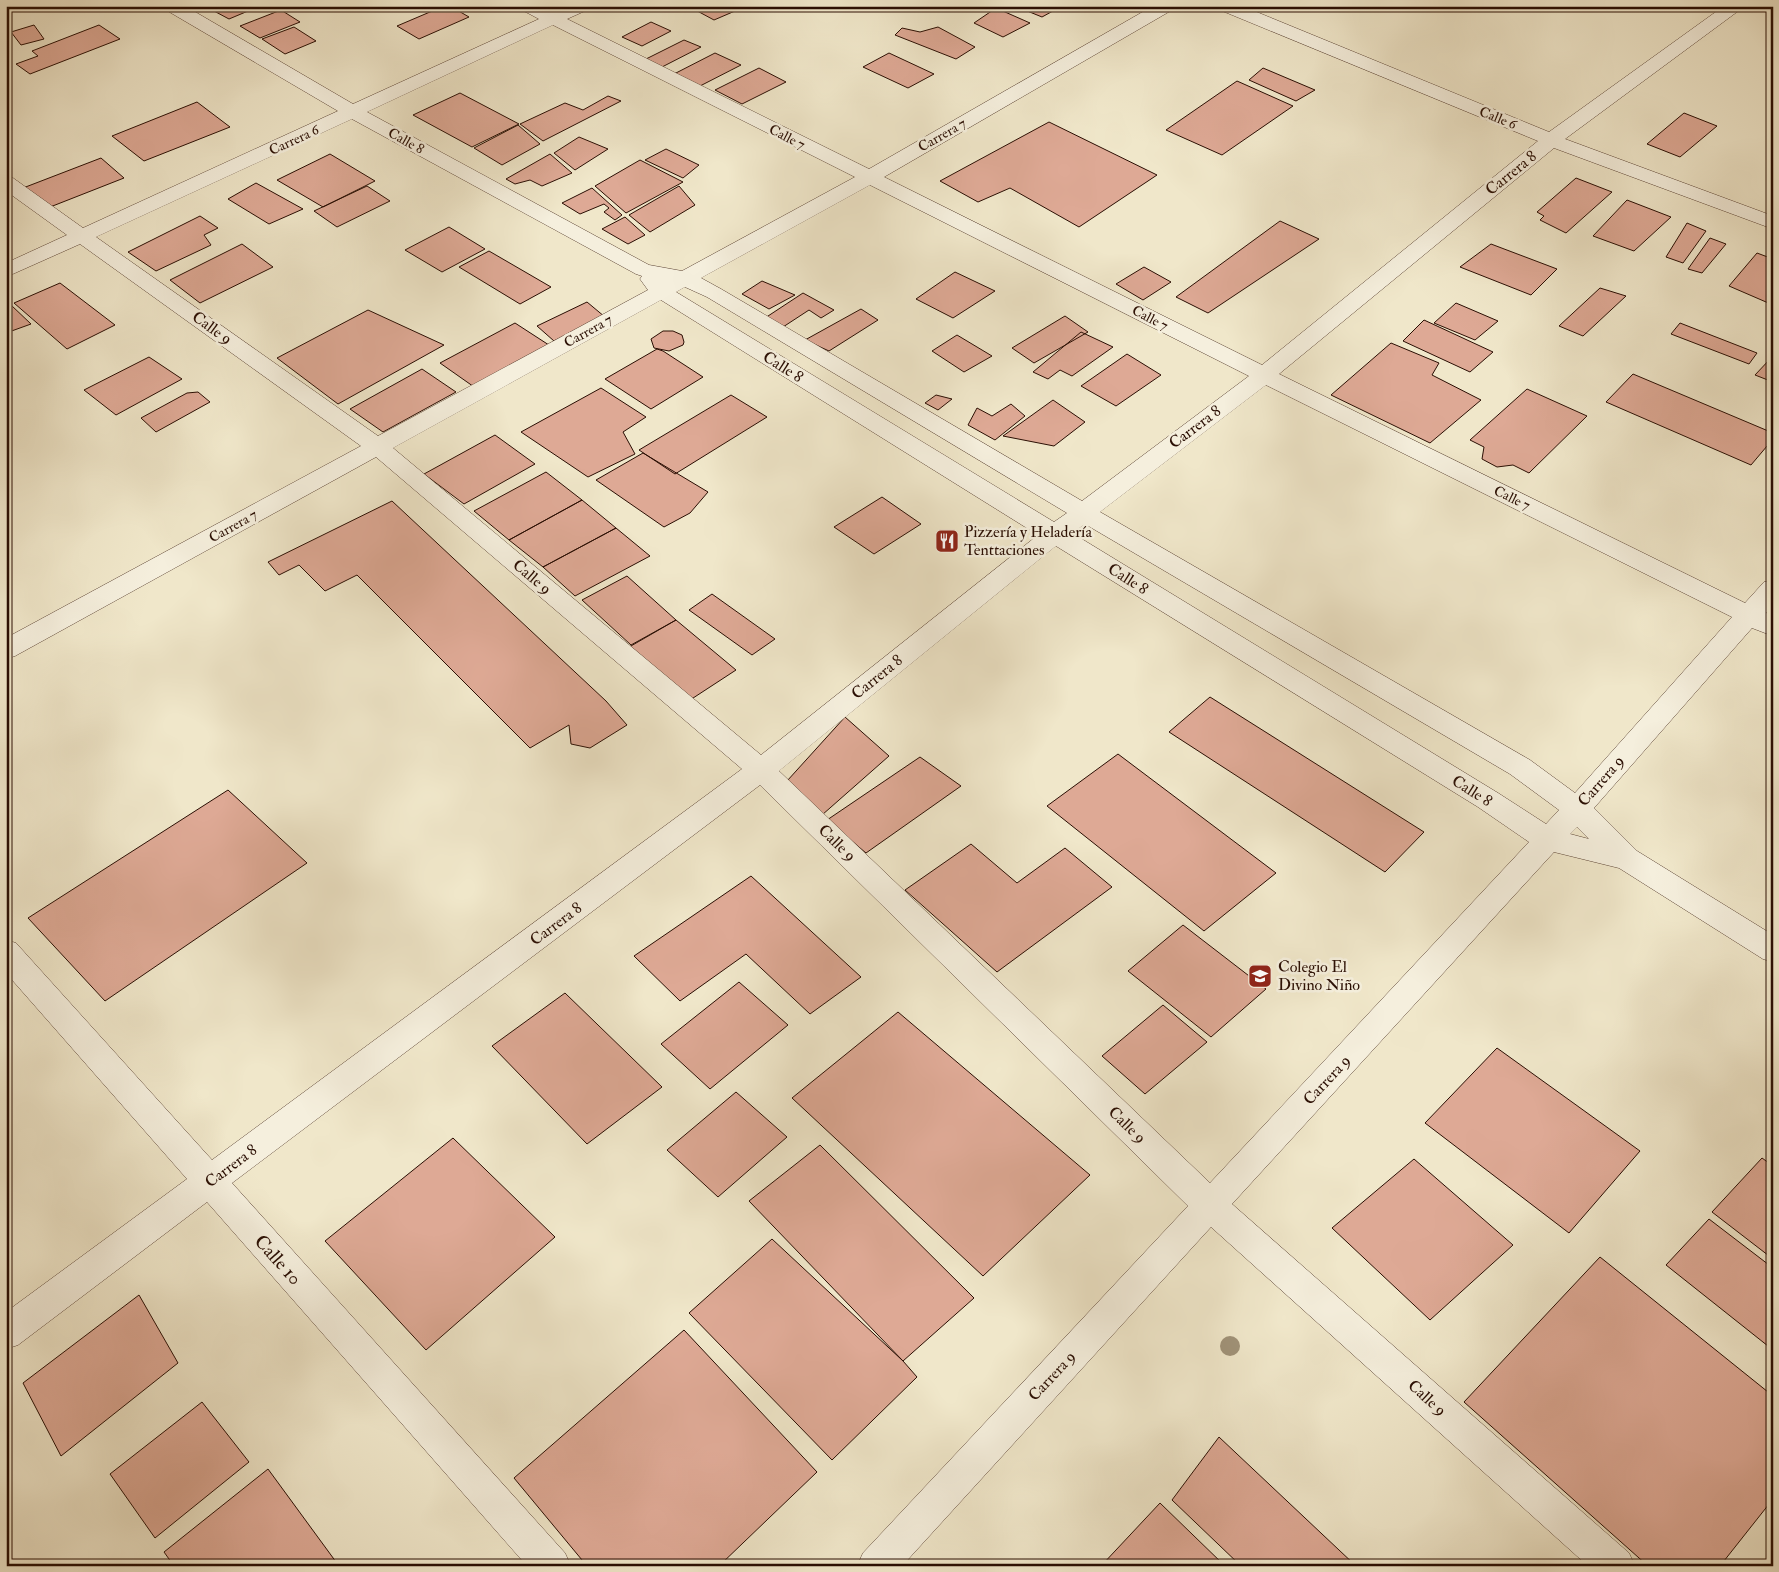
<svg xmlns="http://www.w3.org/2000/svg" width="1779" height="1572" viewBox="0 0 1779 1572" font-family="'IM FELL Double Pica',serif">
	<style>
		.building { fill: #dea995; stroke: #2a0e03 }
		.lines { fill: none; stroke-linecap: round; stroke-linejoin: round }
		.street-casing { stroke: #5c4435; stroke-width: 1 }
		.street { fill: #f5efdd; fill-rule: evenodd }
		.tree { fill: #a09278 }
		.labels { text-anchor: middle; dominant-baseline: central; stroke-width: 5; stroke-linejoin: round; paint-order: stroke }
		.far-street-label { font-size: 14px; fill: #2a0e03; stroke: #f5efdd }
		.street-label { font-size: 16px; fill: #2a0e03; stroke: #f5efdd }
		.poi-label { font-size: 16px; fill: #2a0e03; stroke: #f5efdd; text-anchor: start }
		.near-street-label { font-size: 19px; fill: #2a0e03; stroke: #f5efdd }
	</style>
	<rect width="100%" height="100%" fill="#f0e7ca"/>
	<filter id="stains"><feTurbulence type="fractalNoise" baseFrequency=".004" numOctaves="4"/><feColorMatrix values="0 0 0 0 .2 0 0 0 0 .09 0 0 0 0 .02 0 0 0 .5 -.17"/></filter>
	<radialGradient id="worn" r=".72"><stop offset=".6" stop-color="#630" stop-opacity="0"/><stop offset="1" stop-color="#630" stop-opacity=".3"/></radialGradient>
	<path class="building" d="M224 6H260L229 19 214 11Z
		M444 6H450L469 17 419 39 397 26Z
		M688 6H739L742 8 714 20Z
		M1015 6H1062L1042 17Z
		M996 8 1030 23 1003 37 974 23Z
		M281 10 300 22 260 38 240 26Z
		M651 22 671 31 642 46 622 37Z
		M34 25 44 39 21 45 11 32Z
		M99 25 120 39 30 74 16 64 38 56 32 51Z
		M294 27 316 41 285 54 262 39Z
		M938 27 975 47 956 59 895 35 902 28 920 32Z
		M684 40 701 47 662 67 646 59Z
		M715 53 741 65 700 86 674 74Z
		M889 53 934 74 908 88 863 67Z
		M759 68 786 82 742 104 715 90Z
		M1263 68 1315 90 1296 101 1249 80Z
		M1237 81 1293 106 1222 155 1166 130Z
		M460 93 519 124 472 147 413 115Z
		M608 96 621 101 543 141 520 124 565 103 583 110Z
		M197 102 230 127 144 161 112 136Z
		M1684 113 1717 126 1680 157 1647 144Z
		M1049 122 1157 175 1079 227 1010 188 978 202 940 181Z
		M518 125 540 144 502 165 474 148Z
		M579 137 608 149 575 170 554 153Z
		M666 149 699 165 683 178 645 160Z
		M330 154 375 181 323 207 277 180Z
		M550 154 572 173 542 186 530 180 515 184 506 179Z
		M101 158 124 178 45 209 23 188Z
		M640 160 683 182 626 213 595 186Z
		M1576 178 1612 192 1566 233 1540 220 1544 216 1537 212Z
		M256 183 303 209 269 224 228 199Z
		M367 186 390 201 337 227 314 211Z
		M679 186 695 205 650 232 629 215Z
		M592 188 622 215 615 220 604 212 609 208 604 204 580 214 562 203Z
		M1627 200 1671 217 1634 251 1593 236Z
		M200 216 218 228 204 235 211 245 156 271 128 252Z
		M625 217 645 235 628 244 602 229Z
		M1280 221 1319 239 1208 313 1176 297Z
		M1687 223 1706 231 1683 263 1666 257Z
		M449 227 485 249 442 272 405 250Z
		M1710 238 1726 244 1702 273 1688 269Z
		M242 244 273 267 200 303 170 280Z
		M1491 244 1557 269 1531 295 1460 267Z
		M489 251 551 287 520 304 459 267Z
		M1757 253 1773 259V305L1729 286Z
		M1144 267 1171 282 1143 300 1116 284Z
		M955 272 995 291 953 318 916 299Z
		M762 281 795 295 769 309 742 294Z
		M60 283 115 325 67 349 14 303Z
		M1600 288 1626 296 1583 336 1559 326Z
		M803 293 834 310 821 318 809 310 783 327 765 318Z
		M587 302 605 317 554 341 537 326Z
		M1456 303 1498 321 1475 340 1434 323Z
		M11 305 31 324 6 333V308Z
		M861 309 878 320 829 351 805 340Z
		M368 310 444 345 338 404 277 358Z
		M1065 316 1088 332 1034 363 1012 348Z
		M1424 320 1493 352 1470 372 1403 341Z
		M515 323 552 347 477 389 440 363Z
		M1680 323 1757 353 1749 364 1671 334Z
		M663 331H673L682 335 684 342 683 345 669 351 654 348 651 339Z
		M1081 332 1113 347 1072 376 1060 370 1048 379 1033 372Z
		M957 335 992 356 964 372 932 351Z
		M1391 343 1439 363 1432 375 1481 400 1430 443 1331 395Z
		M657 349 663 351 703 377 651 409 605 379Z
		M1127 354 1161 375 1116 406 1081 386Z
		M149 357 182 379 116 415 84 390Z
		M1771 358H1773V382L1755 375Z
		M422 369 456 392 383 432 350 409Z
		M1633 374 1773 433V439L1751 465 1606 402Z
		M601 388 646 417 623 432 635 454 588 477 521 432Z
		M1527 389 1587 416 1529 473 1513 465 1497 467 1482 459 1484 447 1470 440Z
		M198 392 210 402 156 432 141 418 187 393Z
		M731 395 767 417 675 474 639 450Z
		M936 395 952 399 938 410 925 403Z
		M1053 400 1085 422 1054 446 1003 436Z
		M1011 404 1025 416 995 440 968 425 977 408 992 416Z
		M495 435 535 464 464 504 424 474Z
		M643 453 708 492 690 513 664 527 596 480Z
		M546 472 582 500 509 540 474 511Z
		M882 497 921 524 874 554 834 527Z
		M582 500 616 528 543 567 509 540Z
		M392 501 606 701 627 725 590 748 571 744 569 725 530 748 357 575 325 591 299 565 279 575 268 562Z
		M616 528 650 556 575 596 543 567Z
		M627 576 676 620 631 645 582 600Z
		M712 594 775 639 752 655 689 610Z
		M676 620 736 670 687 702 624 650Z
		M1210 697 1424 832 1385 872 1169 732Z
		M845 717 889 756 822 815 787 781Z
		M1118 754 1276 873 1204 931 1047 806Z
		M920 757 961 786 866 853 827 820Z
		M228 790 307 863 105 1001 28 918Z
		M971 844 1017 883 1065 848 1112 887 997 972 905 890Z
		M751 876 861 977 810 1014 746 954 680 1001 634 956Z
		M1183 925 1266 989 1211 1037 1128 971Z
		M739 982 788 1025 710 1089 661 1044Z
		M565 993 662 1087 587 1144 492 1046Z
		M1163 1005 1207 1042 1145 1094 1102 1056Z
		M898 1012 1090 1175 983 1276 792 1098Z
		M1497 1048 1640 1151 1569 1233 1425 1123Z
		M736 1092 787 1137 718 1197 667 1150Z
		M453 1138 555 1237 426 1350 325 1241Z
		M820 1145 974 1298 903 1361 749 1201Z
		M1762 1158 1773 1166V1259L1712 1212Z
		M1414 1159 1513 1245 1430 1320 1332 1228Z
		M1709 1219 1773 1268V1350L1666 1265Z
		M772 1239 903 1361 917 1377 832 1460 689 1313Z
		M1600 1257 1773 1396V1499L1720 1566H1648L1464 1402Z
		M139 1295 178 1363 61 1456 23 1383Z
		M684 1330 817 1472 719 1566H587L514 1478Z
		M202 1402 249 1462 155 1538 110 1474Z
		M1219 1437 1356 1566H1241L1172 1500Z
		M268 1469 339 1566H174L164 1552Z
		M1160 1503 1225 1566H1101Z"/>
	<g class="lines">
		<g class="street-casing">
			<path id="street" d="M6 6H20L17 10 6 13Z
				M163 6H185L353 104 539 19 522 10 519 6H542L554 12 566 6H590L587 10 567 19 869 169 1153 6H1175L1172 10 884 177 1262 365 1538 141 1220 10 1217 6H1242L1549 132 1724 6H1745L1565 139 1773 216V229L1554 148 1279 374 1745 603 1764 582 1773 580V604L1766 613 1773 616V636L1752 628 1594 808 1637 851 1773 935V962L1763 959 1619 868 1554 852 1232 1204 1629 1553 1635 1566H1588L1211 1227 902 1566H857L863 1553 1188 1206 760 785 232 1183 565 1553 571 1566H527L207 1202 18 1345 6 1349V1312L187 1179 6 973V940L16 943 212 1160 742 769 376 457 15 656 6 659V638L361 446 80 244 6 277V263L67 235 6 191V176L13 178 83 228 338 111 166 10ZM553 25 855 177 682 271 649 265 367 112ZM352 119 636 274 642 276 640 279 648 290 378 436 96 237ZM870 185 1249 376 1082 501 721 289 701 278ZM685 287 707 297 1067 513 1054 522 676 292ZM661 300 1038 535 761 755 393 448ZM1266 385 1732 617 1575 793 1530 760 1100 512ZM1085 524 1510 774 1559 810 1546 824 1498 793 1072 533ZM1056 546 1478 807 1529 842 1210 1183 779 771ZM1577 827 1589 839 1570 834Z"/>
		</g>
		<use href="#street" class="street"/>
	</g>
	<circle class="tree" cx="1230" cy="1346" r="10"/>
	<defs>
		<g id="restaurant-square" transform="scale(1.25)"><rect x="-9" y="-9" width="18" height="18" rx="4" fill="#8f2418" stroke="#f5efdd"/><path d="M-5-6h1v4h1v-4h1v4h1v-4h1v5L-1.5 .5V6h-2V.5L-5-1ZM5-6V6H3V1.5H1.5Q1.5-4 5-6Z" fill="#fff"/></g>
		<g id="school-square" transform="scale(1.25)"><rect x="-9" y="-9" width="18" height="18" rx="4" fill="#8f2418" stroke="#f5efdd"/><path d="M0-5L7-2L0 1L-7-2ZM-4 1L0 2.5L4 1V4Q0 6-4 4Z" fill="#fff"/></g>
	</defs>
	<g fill-rule="evenodd">
		<use href="#restaurant-square" x="947" y="541"/>
		<use href="#school-square" x="1260" y="976"/>
	</g>
	<g class="labels">
		<g class="far-street-label">
			<text transform="translate(1498 118) rotate(22)">Calle 6</text>
			<text transform="translate(942 135) rotate(-30)">Carrera 7</text>
			<text transform="translate(787 137) rotate(27)">Calle 7</text>
			<text transform="translate(294 140) rotate(-25)">Carrera 6</text>
			<text transform="translate(406 141) rotate(29)">Calle 8</text>
			<text transform="translate(1150 318) rotate(27)">Calle 7</text>
			<text transform="translate(588 331) rotate(-29)">Carrera 7</text>
			<text transform="translate(1512 498) rotate(26)">Calle 7</text>
			<text transform="translate(233 526) rotate(-29)">Carrera 7</text>
		</g>
		<g class="street-label">
			<text transform="translate(1511 173) rotate(-39)">Carrera 8</text>
			<text transform="translate(212 328) rotate(36)">Calle 9</text>
			<text transform="translate(783 367) rotate(32)">Calle 8</text>
			<text transform="translate(1195 427) rotate(-37)">Carrera 8</text>
			<text transform="translate(532 577) rotate(40)">Calle 9</text>
			<text transform="translate(1128 579) rotate(32)">Calle 8</text>
			<text transform="translate(877 677) rotate(-39)">Carrera 8</text>
			<text transform="translate(1601 781) rotate(-49)">Carrera 9</text>
			<text transform="translate(1472 791) rotate(32)">Calle 8</text>
			<text transform="translate(837 843) rotate(44)">Calle 9</text>
			<text transform="translate(556 924) rotate(-37)">Carrera 8</text>
			<text transform="translate(1327 1080) rotate(-47)">Carrera 9</text>
			<text transform="translate(1127 1125) rotate(44)">Calle 9</text>
			<text transform="translate(231 1166) rotate(-37)">Carrera 8</text>
			<text transform="translate(1052 1376) rotate(-47)">Carrera 9</text>
			<text transform="translate(1427 1398) rotate(42)">Calle 9</text>
		</g>
		<g class="poi-label">
			<text x="964" y="532">Pizzería y Heladería<tspan x="964" dy="18">Tenttaciones</tspan></text>
			<text x="1278" y="967">Colegio El<tspan x="1278" dy="18">Divino Niño</tspan></text>
		</g>
		<g class="near-street-label">
			<text transform="translate(278 1260) rotate(48)">Calle 10</text>
		</g>
	</g>
	<rect width="1779" height="1572" fill="none" stroke="#f0e7ca" stroke-width="25"/>
	<rect x="8" y="8" width="1764" height="1557" fill="none" stroke="#2a0e03" stroke-width="2.5"/>
	<rect x="12" y="12" width="1754" height="1547" fill="none" stroke="#2a0e03"/>
	<rect width="100%" height="100%" filter="url(#stains)"/>
	<rect width="100%" height="100%" fill="url(#worn)"/>
</svg>
